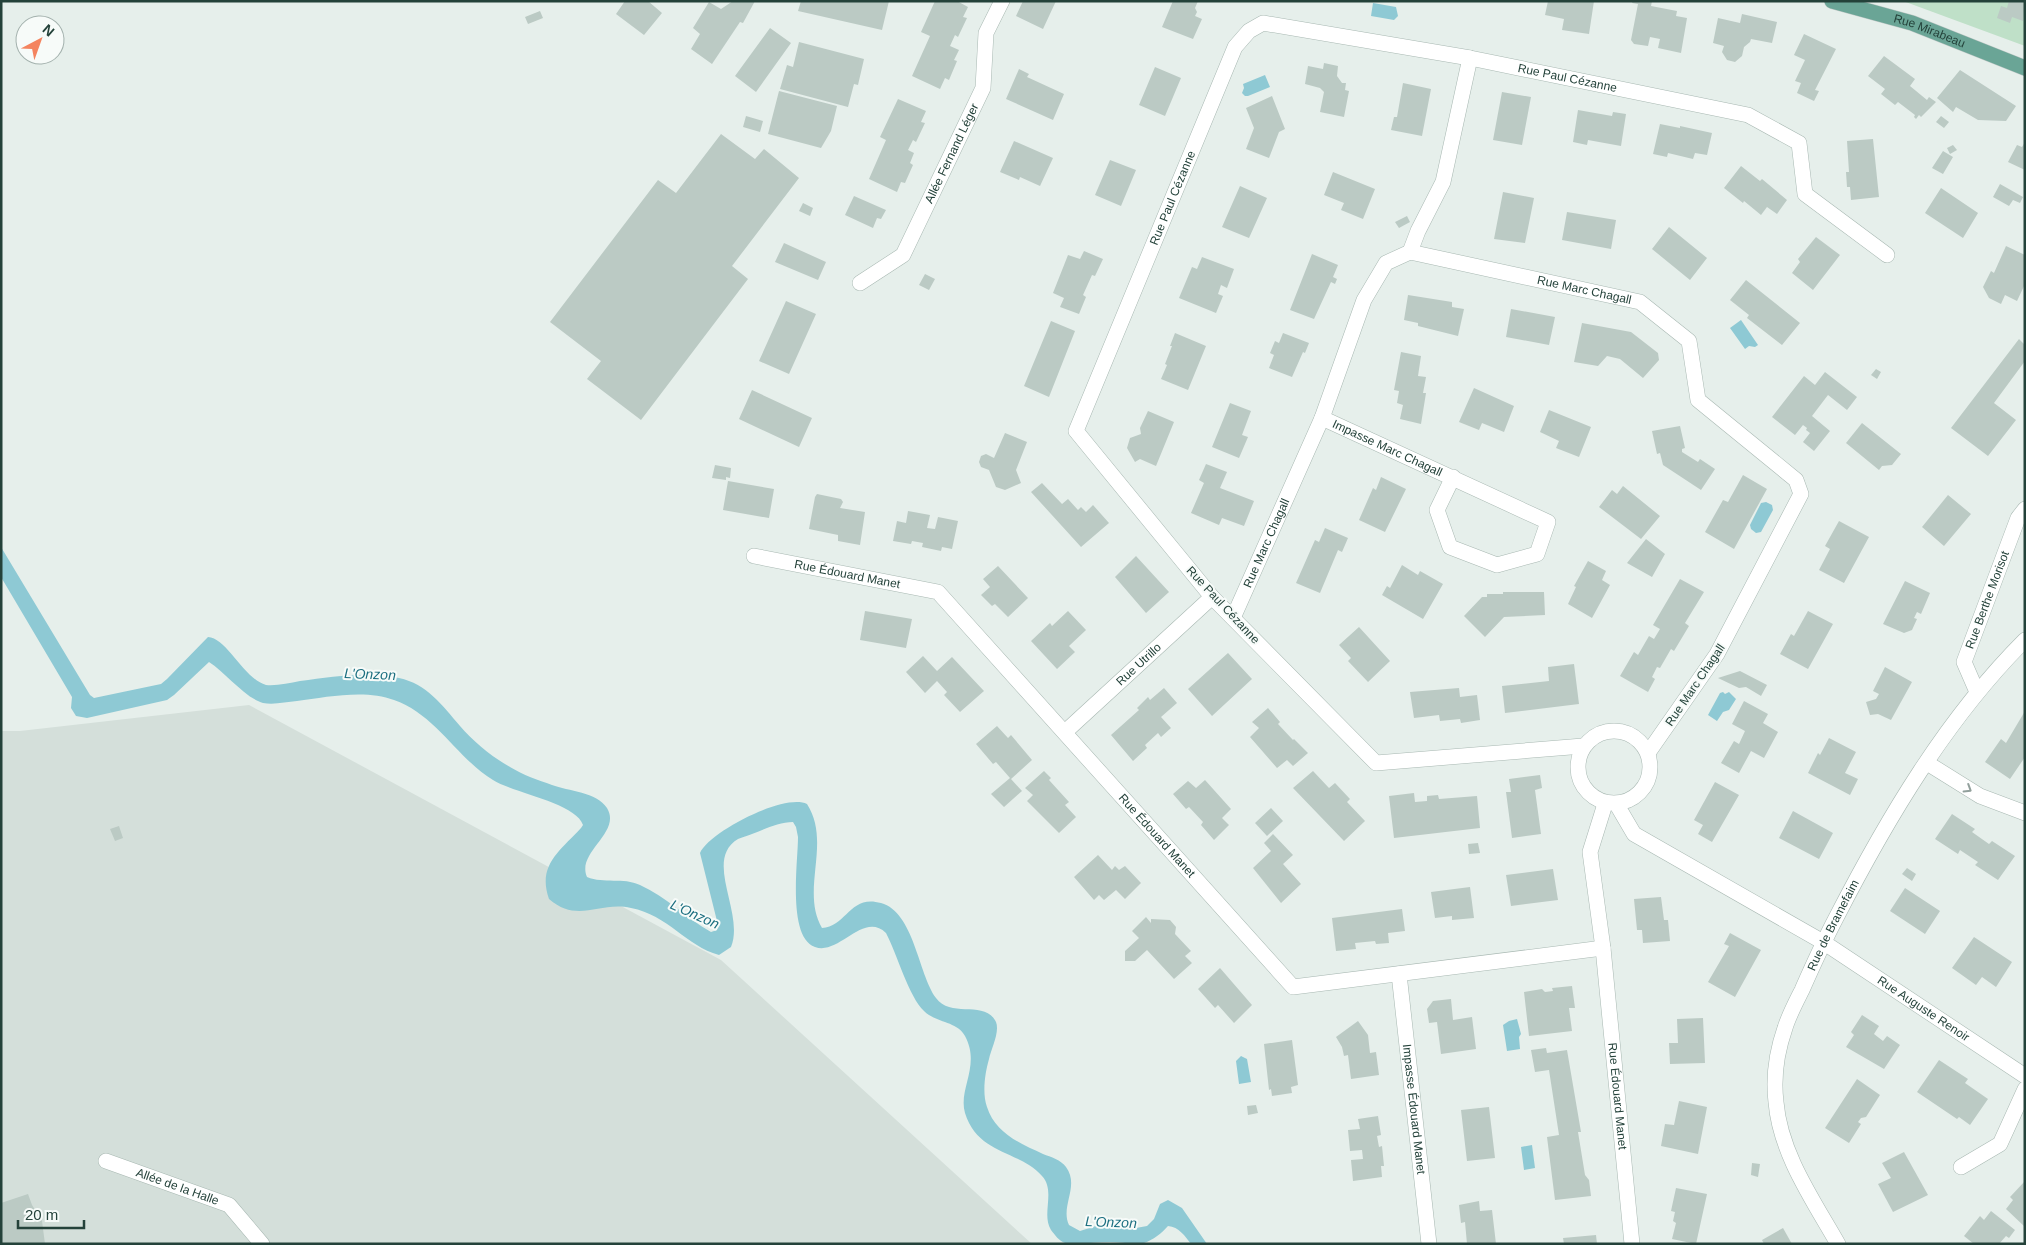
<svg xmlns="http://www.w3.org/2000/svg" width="2026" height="1245" viewBox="0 0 2026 1245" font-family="Arial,sans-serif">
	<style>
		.built { fill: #d4dfda }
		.green { fill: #bfe0c8 }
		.water { fill: #8ec9d4 }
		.building { fill: #bbcac4 }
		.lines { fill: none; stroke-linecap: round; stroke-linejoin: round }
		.street-casing { stroke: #a8b8b2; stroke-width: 16 }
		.primary-casing { stroke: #c2cac8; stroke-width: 16 }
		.street { stroke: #fff; stroke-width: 15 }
		.primary { stroke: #6aa596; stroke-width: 15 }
		.oneway { stroke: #92a09c }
		.labels { text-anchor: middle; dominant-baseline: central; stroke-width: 4; stroke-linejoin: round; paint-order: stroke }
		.street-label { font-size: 12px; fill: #24423a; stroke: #f7fbf9 }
		.water-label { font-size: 14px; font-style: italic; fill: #1c6f80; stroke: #f7fbf9 }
	</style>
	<rect width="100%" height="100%" fill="#e6efeb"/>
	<path class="built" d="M249 705 721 960 1032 1244H1V731H20Z"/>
	<path class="green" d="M1903 1H2025V46Z"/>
	<path class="water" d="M1373 3 1396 7 1398 16 1394 20 1371 16Z
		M1265 75 1270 87 1248 96H1245L1242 93 1244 88 1243 84Z
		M1741 320 1758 345 1755 347 1749 346 1745 349 1730 328Z
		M1766 502 1772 505 1773 510 1761 532 1756 533 1751 529 1750 525 1761 503Z
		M1 547 90 695 94 698 161 684 167 679 208 637C227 638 244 679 266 685 277 686 289 683 300 681 333 677 366 671 399 678 427 684 442 705 460 726 474 742 492 757 510 767 523 775 538 780 552 785 568 791 597 792 607 808 622 833 576 852 587 877 604 884 623 877 640 885 667 897 686 918 711 932L717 930 718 925 700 853C709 832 784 793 807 804 832 843 800 890 822 928 847 926 850 894 881 903 914 912 918 973 936 998 951 1019 985 999 996 1022 1000 1032 991 1049 989 1059 985 1073 982 1093 987 1107 995 1133 1021 1144 1043 1154 1051 1157 1061 1160 1066 1167 1080 1186 1060 1206 1069 1225L1080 1231 1102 1224 1136 1228 1147 1226 1154 1219 1160 1204 1168 1200 1182 1208 1207 1244H1191C1185 1236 1179 1227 1168 1226 1162 1233 1153 1240 1144 1243 1133 1245 1121 1242 1110 1242 1096 1242 1079 1245 1065 1243 1059 1241 1055 1235 1051 1230 1041 1214 1056 1191 1042 1176 1019 1150 978 1155 965 1113 958 1089 981 1066 965 1036 957 1021 936 1023 924 1011 909 997 897 954 886 933 863 911 839 956 815 947 787 937 798 862 798 837L796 827 793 822C779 822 765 829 752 834 748 836 742 837 738 839 703 860 745 913 731 947L719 955C686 946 668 915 631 908 599 901 578 924 549 899 537 865 560 851 581 828L583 825C576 803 513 793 493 780 457 758 435 714 394 700 366 689 326 697 297 701 286 702 274 705 263 703 245 698 225 672 209 662L174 695 167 700 87 718 76 716 71 708 72 697 1 577Z
		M1723 692 1725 694 1729 692 1736 699 1729 710 1723 712 1717 721 1708 715 1720 693Z
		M1517 1019 1521 1034 1519 1037 1520 1049 1507 1051 1503 1025 1509 1021Z
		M1241 1056 1247 1059 1251 1082 1239 1084 1236 1061Z
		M1532 1145 1535 1168 1524 1170 1521 1147Z"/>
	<path class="building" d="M625 1H648L662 13 644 35 616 14Z
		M733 1H755L743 23 740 22 712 64 691 49 700 34 693 28 709 2 721 9Z
		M801 1H889L882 30 798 11Z
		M935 1H957L968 7 963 17 967 18 958 37 955 35 950 46 959 50 954 60 957 61 949 80 945 78 940 89 912 76 930 36 921 32Z
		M1023 1H1056L1043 29 1016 16Z
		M1173 1H1198L1195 8 1197 12 1195 16 1202 19 1193 39 1162 27Z
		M1548 1H1594L1589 34 1562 30 1564 19 1545 15Z
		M1633 1H1652L1651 6 1677 11 1676 16 1687 18 1681 53 1658 48 1660 39 1650 37 1648 46 1634 44 1631 40 1638 4 1632 3Z
		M2009 1H2025L2023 21 2012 17 2010 23 1997 18 2001 6 2007 8Z
		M540 11 543 18 528 24 525 17Z
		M1742 14 1777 22 1772 43 1751 39 1750 42 1744 47 1742 56 1735 62 1727 60 1722 52 1724 46 1713 43 1718 18 1740 23Z
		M770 28 791 43 756 92 735 76Z
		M1804 34 1836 49 1815 90 1819 91 1814 101 1797 93 1801 83 1795 81 1805 60 1794 55Z
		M799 42 864 59 858 85 854 84 848 107 780 89 787 65 793 67Z
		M1884 56 1915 79 1910 86 1927 100 1929 97 1936 102 1921 117 1919 115 1916 119 1914 117 1915 115 1898 102 1895 105 1881 94 1885 89 1868 76Z
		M1324 63 1338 66 1337 76 1342 83H1346L1345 90 1349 91 1344 117 1320 112 1324 92 1320 88 1305 84 1308 66 1323 69Z
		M1155 67 1181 78 1165 116 1139 105Z
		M1019 69 1029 74 1027 77 1064 94 1053 120 1006 99Z
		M1960 70 2016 106 2006 121 1978 120 1956 107 1953 112 1937 98Z
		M1403 83 1431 89 1422 136 1391 130 1394 117H1397Z
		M779 91 837 106 831 131 821 148 768 134Z
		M1502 92 1531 97 1522 145 1493 140Z
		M1272 96 1285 129 1279 132 1269 158 1246 149 1254 128 1246 108Z
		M898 99 926 111 921 122 925 123 916 142 913 140 908 150 914 153 910 163 913 165 905 183 901 182 897 192 869 179 886 140 880 137Z
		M1578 110 1612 116 1613 112 1626 114 1621 146 1588 140 1587 145 1573 142Z
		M746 116 763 121 760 132 743 127Z
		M1941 116 1949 122 1944 128 1936 122Z
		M1660 124 1680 128V126L1712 133 1707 155 1695 153 1693 159 1668 153 1667 157 1653 154Z
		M721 134 755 159 764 149 799 178 732 266 748 279 641 420 587 379 601 361 550 322 658 180 676 193Z
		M1873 139 1879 197 1851 200 1850 187H1847L1846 172H1849L1847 141Z
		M1014 141 1053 158 1040 186 1020 177 1019 180 1000 172Z
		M2025 142V170L2008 162 2017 145 2022 147Z
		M1953 145 1957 150 1950 154 1947 148Z
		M1943 151 1953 157 1943 174 1932 168Z
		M1110 160 1136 170 1121 206 1095 195Z
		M1741 166 1760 181 1762 179 1787 200 1777 214 1767 207 1761 215 1744 201 1743 203 1724 188Z
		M1333 172 1375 189 1363 219 1341 210 1344 203 1324 195Z
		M2000 184 2023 197 2020 203 2013 200 2009 206 1993 197Z
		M1240 186 1267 198 1249 238 1222 227Z
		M1941 188 1978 213 1963 238 1925 213Z
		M1503 192 1534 198 1525 243 1494 239Z
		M854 196 886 210 881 219 877 218 873 228 845 215Z
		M803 203 813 208 810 216 799 211Z
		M1567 212 1616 220 1611 249 1562 240Z
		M1407 216 1410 222 1399 228 1395 222Z
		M1669 227 1707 258 1690 280 1652 249Z
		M1816 237 1840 255 1813 290 1792 273 1800 262 1798 259Z
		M784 243 826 262 818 280 775 262Z
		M2006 246 2025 255V284L2017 301 2005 295 2001 304 1989 298 1983 287 1991 271 1994 273Z
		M1084 251 1103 259 1095 276 1092 275 1083 295 1086 297 1079 314 1060 307 1064 298 1053 293 1068 255 1080 259Z
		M1312 254 1338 265 1333 277 1337 279 1335 284 1331 282 1314 319 1290 310Z
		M1202 257 1234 269 1227 288 1221 285 1218 294 1223 296 1216 313 1179 298 1192 267 1197 269Z
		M925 274 935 279 929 290 919 285Z
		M1746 280 1800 323 1782 345 1747 318 1749 315 1730 300Z
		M1408 295 1452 302V307L1464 309 1458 336 1418 326V323L1404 320Z
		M786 301 816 314 789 374 759 361Z
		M1511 309 1555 317 1549 345 1506 337Z
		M1051 321 1075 331 1049 397 1024 386Z
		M1582 323 1631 332 1658 353 1659 360 1643 378 1620 359 1607 356 1598 366 1574 362Z
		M1175 333 1206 346 1188 390 1161 379 1167 365 1165 364 1172 346H1170Z
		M1283 333 1309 343 1305 353 1303 352 1292 377 1269 368 1274 355 1270 353 1275 341 1279 343Z
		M2019 339 2025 345V361L1994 403 2016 420 1988 456 1951 428Z
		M1401 352 1421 356 1418 376 1426 377 1423 393H1426L1421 424 1400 419 1403 405 1397 403 1399 391 1394 390Z
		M1876 369 1881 372 1877 379 1871 375Z
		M1825 372 1857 397 1847 410 1828 395 1812 416 1830 431 1814 451 1803 442 1810 433 1806 430 1807 428 1803 425 1795 435 1772 417 1804 376 1815 385Z
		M1474 388 1514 406 1504 432 1482 423 1479 430 1459 422Z
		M752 390 812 418 799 447 739 419Z
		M1230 403 1251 411 1242 435 1248 437 1239 458 1212 447Z
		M1549 410 1591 427 1579 457 1556 448 1559 441 1540 432Z
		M1148 411 1174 422 1156 466 1140 459 1135 462 1127 448 1130 438 1141 434 1140 428Z
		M1862 423 1901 454 1892 465 1882 466 1879 470 1846 443Z
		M1680 426 1685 448 1682 449V452L1698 462 1700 459 1715 469 1701 490 1663 465 1660 453 1657 454 1652 431Z
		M1005 433 1027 442 1016 470 1021 483 1005 490 996 487 989 470 981 467 979 462 981 456 986 454 994 458Z
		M1206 464 1227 472 1220 488 1254 501 1244 526 1222 518 1219 525 1191 513 1204 483 1199 480Z
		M715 465 731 468 730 478 726 477V480L712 478Z
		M1743 475 1767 489 1734 549 1705 532 1723 500 1728 502Z
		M1381 477 1406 489 1385 532 1359 520 1373 488 1376 490Z
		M728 481 774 489 769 518 723 510Z
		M1042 483 1062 504 1068 499 1078 510 1081 507 1086 512 1093 505 1109 523 1081 547 1031 492Z
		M1623 486 1660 516 1641 539 1599 507 1612 490 1617 494Z
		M817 494 841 499 843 502 840 508 865 512 860 545 838 541V535L809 529 815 497Z
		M1948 495 1971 514 1944 546 1922 527Z
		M908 511 930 515 927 528 935 529 938 517 958 521 952 549 942 547 941 551 922 547 923 543 912 541 911 544 893 541 897 521 906 523Z
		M1839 521 1869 537 1844 583 1819 570 1830 549 1825 546Z
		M1325 528 1348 538 1342 552 1338 550 1320 593 1296 583 1315 540 1319 542Z
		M1646 539 1665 554 1652 577 1627 563Z
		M1136 556 1169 592 1146 613 1115 577Z
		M1588 561 1606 571 1602 580 1610 585 1592 618 1568 604 1576 587 1574 586Z
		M1402 565 1418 575 1420 571 1443 584 1423 619 1382 595 1387 586 1390 588Z
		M998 566 1028 598 1008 617 995 604 992 606 981 595 990 587 983 579Z
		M1680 579 1704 592 1685 623 1689 626 1674 651 1671 649 1660 668 1657 667 1652 677 1655 679 1648 692 1620 676 1634 652 1638 655 1649 636 1654 639 1660 629 1653 625Z
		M1905 581 1930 593 1921 614 1917 612 1914 618 1917 619 1912 630 1904 633 1883 624Z
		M1503 592H1544L1545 615 1504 617 1485 637 1464 616 1482 597H1487V594H1503Z
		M865 611 912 619 906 648 860 640Z
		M1068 611 1086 630 1069 646 1075 652 1057 669 1031 641 1050 623 1052 626Z
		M1808 611 1833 624 1808 669 1780 654 1791 634 1794 636Z
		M1359 627 1390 661 1368 682 1348 661 1351 658 1339 645Z
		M1228 653 1252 679 1212 716 1188 689Z
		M923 656 937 671 952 657 984 691 960 712 944 695 947 692 937 681 925 693 906 672Z
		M1574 664 1579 704 1505 713 1502 686 1549 681 1548 667Z
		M1885 667 1912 682 1891 720 1878 714 1870 715 1866 702 1876 699 1879 694 1873 691Z
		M1740 671 1767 685 1761 696 1746 687 1739 688 1718 678Z
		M1164 688 1177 703 1161 717 1171 728 1161 737 1158 733 1145 745 1147 748 1133 761 1111 735 1139 710 1137 708 1148 697 1150 700Z
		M1459 688 1460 697 1477 695 1480 720 1461 723 1460 719 1440 721 1439 715 1414 718 1410 692Z
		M1744 701 1768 714 1763 723 1778 732 1764 758 1751 751 1739 773 1721 763 1734 741 1739 744 1745 731 1732 724Z
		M1268 708 1280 722 1278 724 1293 740 1294 739 1308 753 1293 766 1287 760 1277 768 1250 737 1259 728 1252 722Z
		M2025 711V757L2010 779 1985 762 2001 739 2006 743Z
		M997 726 1008 738 1011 735 1032 760 1011 779 1022 791 1004 807 991 794 1010 778 996 762 993 764 976 744Z
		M1829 738 1856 752 1845 773 1858 779 1850 795 1808 773 1818 753 1820 755Z
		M1044 771 1051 778 1049 780 1069 802 1065 805 1076 817 1059 833 1027 801 1033 795 1025 788Z
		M1313 771 1329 788 1335 783 1350 799 1347 802 1365 821 1344 841 1293 788Z
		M1540 775 1542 788 1535 790 1541 834 1512 838 1506 792H1511L1509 779Z
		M1205 780 1231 809 1222 818 1229 825 1214 840 1201 825 1203 822 1189 807 1186 809 1173 794 1188 781 1196 788Z
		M1715 782 1739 795 1712 842 1698 834 1703 825 1694 820Z
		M1414 793 1415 802 1427 801V796L1438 795 1439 799 1477 796 1480 828 1394 838 1389 796Z
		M1271 808 1283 821 1267 836 1255 823Z
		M1793 811 1833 833 1819 859 1779 838Z
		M1952 814 1975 829 1972 832 1989 844 1992 841 2015 856 1998 880 1975 865 1978 862 1960 850 1958 854 1935 839Z
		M119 826 123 838 115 841 110 829Z
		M1273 834 1293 855 1283 864 1301 884 1281 903 1253 868 1271 851 1264 843Z
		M1478 843 1480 853 1469 854 1468 844Z
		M1098 855 1112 870 1115 866 1119 870 1125 866 1141 883 1125 899 1116 890 1104 900 1099 895 1094 900 1074 877Z
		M1907 868 1916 874 1912 881 1902 874Z
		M1553 869 1558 900 1511 906 1506 875Z
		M1470 887 1474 918 1452 920V916L1435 918 1431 892Z
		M1905 888 1940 911 1925 934 1890 911Z
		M1661 897 1664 920H1668L1670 941 1643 943 1642 930H1637L1634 899Z
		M1402 909 1405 931 1388 933 1389 943 1376 944 1375 941 1355 943 1356 949 1336 951 1332 918Z
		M1146 917 1151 923V919L1170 920 1176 927 1175 934 1191 951 1185 956 1192 963 1174 979 1147 950 1135 961H1125V951L1139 938 1132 931Z
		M1730 933 1761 950 1735 997 1708 982 1729 946 1724 944Z
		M1974 937 2012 962 1996 987 1982 977 1976 985 1952 968Z
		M1220 968 1252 1005 1234 1023 1218 1005 1215 1008 1198 989Z
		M1572 986 1575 1008H1569L1572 1031 1529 1036 1524 992 1542 989 1545 992 1553 991 1552 988Z
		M1451 999 1453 1020 1472 1017 1476 1049 1441 1054 1437 1022 1429 1023 1427 1009 1433 1001Z
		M1862 1015 1879 1026 1874 1034 1883 1041 1887 1036 1900 1045 1884 1069 1846 1047 1854 1035 1851 1032Z
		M1703 1018 1705 1063 1670 1064 1669 1043H1678L1677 1019Z
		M1358 1021 1368 1035 1370 1053 1376 1052 1379 1075 1351 1079 1348 1055 1344 1056 1342 1047 1336 1037Z
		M1292 1040 1298 1085 1291 1087 1292 1093 1272 1096 1271 1089 1269 1090 1264 1044Z
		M1546 1048 1547 1053 1567 1050 1581 1132H1578L1585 1175 1589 1180 1591 1196 1555 1200 1547 1137 1559 1135 1549 1070 1535 1072 1531 1050Z
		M1939 1060 1968 1079 1965 1083 1988 1099 1970 1125 1959 1117 1957 1119 1917 1092Z
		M1857 1079 1880 1095 1866 1117 1861 1118 1858 1122 1861 1124 1849 1143 1825 1128Z
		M1679 1101 1707 1107 1698 1154 1661 1146 1665 1124 1674 1125Z
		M1256 1105 1258 1113 1248 1115 1247 1106Z
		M1489 1107 1495 1158 1467 1161 1461 1110Z
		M1378 1116 1381 1135 1377 1136 1379 1147 1382 1146 1384 1166H1381L1382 1177 1353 1181 1351 1160 1363 1159 1362 1150 1350 1151 1348 1130 1360 1129 1358 1119Z
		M1904 1152 1928 1195 1893 1212 1878 1184 1891 1178 1882 1163Z
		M1752 1163 1760 1164 1758 1177 1751 1175Z
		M2025 1181V1227L2006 1209 2013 1200 2010 1197Z
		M1676 1188 1707 1194 1696 1244 1672 1239 1676 1223 1673 1221 1675 1212 1671 1211Z
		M28 1194 32 1205 42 1221 45 1244H1V1203Z
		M1479 1201 1480 1211 1492 1210 1496 1244H1467L1465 1222 1461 1223 1459 1205Z
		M1991 1211 2015 1230 2009 1238 2006 1236 1999 1244H1974L1964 1236 1980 1216 1984 1220Z
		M1783 1228 1792 1244H1764L1762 1240Z
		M1596 1235 1597 1244H1564L1563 1238Z"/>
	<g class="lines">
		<g class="street-casing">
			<g id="street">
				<path d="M1410 252 1418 231 1443 182 1470 58"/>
				<path id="s1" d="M860 283 903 255 983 88 986 33 1002 1"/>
				<path id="s2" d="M1322 418 1548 522 1537 554 1497 565 1450 547 1437 510 1453 477"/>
				<path id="s3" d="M754 556 938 592 1293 987 1603 948"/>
				<path id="s4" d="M1233 618 1322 418 1364 300 1386 263 1410 252 1640 302 1689 341 1698 400 1796 480 1801 494 1717 654 1648 753"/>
				<path id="s5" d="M1977 692 1964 662 2018 518 2025 509"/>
				<circle cx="1614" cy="767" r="36"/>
				<path id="s6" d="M1065 732 1212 597"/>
				<path id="s7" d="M1583 746 1376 763 1212 597 1076 431 1235 47 1249 31 1263 23 1470 58 1748 115 1799 143 1805 194 1887 255"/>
				<path d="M1927 763 1980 796 2025 813"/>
				<path id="s8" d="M1605 804 1590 852 1603 948 1632 1244"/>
				<path id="s9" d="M1617 805 1634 834 1823 942 2025 1076"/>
				<path id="s10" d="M1399 974 1429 1244"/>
				<path id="s11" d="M106 1161 229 1205 262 1244"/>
				<path d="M1961 1167 2000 1144 2025 1089"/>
				<path id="s12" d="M1838 1244C1813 1200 1780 1153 1776 1102 1773 1077 1777 1051 1785 1028 1789 1015 1796 1002 1802 990 1813 965 1824 941 1836 918 1887 819 1946 719 2025 640"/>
			</g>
		</g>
		<g class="primary-casing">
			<g id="primary">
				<path id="s13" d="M1832 1 1912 23 2025 68"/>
			</g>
		</g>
		<use href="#street" class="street"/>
		<use href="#primary" class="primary"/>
	</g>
	<defs><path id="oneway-chevron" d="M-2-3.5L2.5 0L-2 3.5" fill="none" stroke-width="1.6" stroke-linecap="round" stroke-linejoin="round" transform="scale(1.25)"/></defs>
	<use class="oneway" href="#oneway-chevron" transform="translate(1968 789) rotate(32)"/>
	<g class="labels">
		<g class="street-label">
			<text stroke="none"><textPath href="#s13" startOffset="102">Rue Mirabeau</textPath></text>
			<text stroke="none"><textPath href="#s7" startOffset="1418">Rue Paul Cézanne</textPath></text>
			<text stroke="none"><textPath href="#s1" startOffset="164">Allée Fernand Léger</textPath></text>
			<text stroke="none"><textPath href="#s7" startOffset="908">Rue Paul Cézanne</textPath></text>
			<text stroke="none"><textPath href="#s4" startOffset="592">Rue Marc Chagall</textPath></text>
			<text stroke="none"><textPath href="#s2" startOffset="72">Impasse Marc Chagall</textPath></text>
			<text stroke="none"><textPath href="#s4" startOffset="82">Rue Marc Chagall</textPath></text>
			<text stroke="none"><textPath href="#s3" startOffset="95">Rue Édouard Manet</textPath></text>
			<text stroke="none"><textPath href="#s5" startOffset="99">Rue Berthe Morisot</textPath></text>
			<text transform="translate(1223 605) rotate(47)">Rue Paul Cézanne</text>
			<text stroke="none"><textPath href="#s6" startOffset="100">Rue Utrillo</textPath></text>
			<text transform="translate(1695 685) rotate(-56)">Rue Marc Chagall</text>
			<text stroke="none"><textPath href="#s3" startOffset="515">Rue Édouard Manet</textPath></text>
			<text stroke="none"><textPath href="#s12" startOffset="345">Rue de Bramefaim</textPath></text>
			<text stroke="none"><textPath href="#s9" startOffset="372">Rue Auguste Renoir</textPath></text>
			<text stroke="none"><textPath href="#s8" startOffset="296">Rue Édouard Manet</textPath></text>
			<text stroke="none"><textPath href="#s10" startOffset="136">Impasse Édouard Manet</textPath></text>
			<text stroke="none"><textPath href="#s11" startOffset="76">Allée de la Halle</textPath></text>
		</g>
		<g class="water-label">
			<text transform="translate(370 674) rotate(2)">L'Onzon</text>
			<text transform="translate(695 914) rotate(24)">L'Onzon</text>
			<text transform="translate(1111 1222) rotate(2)">L'Onzon</text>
		</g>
	</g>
	<rect width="2026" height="1245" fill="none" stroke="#24423a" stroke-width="5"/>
	<g transform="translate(40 40) rotate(41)"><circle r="24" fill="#f7fbf9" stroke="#a3b1ad"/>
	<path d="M0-4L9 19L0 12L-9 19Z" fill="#f4845f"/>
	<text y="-8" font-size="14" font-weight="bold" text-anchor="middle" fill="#24423a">N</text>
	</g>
	<path d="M18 1220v8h66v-8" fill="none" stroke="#24423a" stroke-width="2.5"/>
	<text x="25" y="1220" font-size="15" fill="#24423a" stroke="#f7fbf9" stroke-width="4" paint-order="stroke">20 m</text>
</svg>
